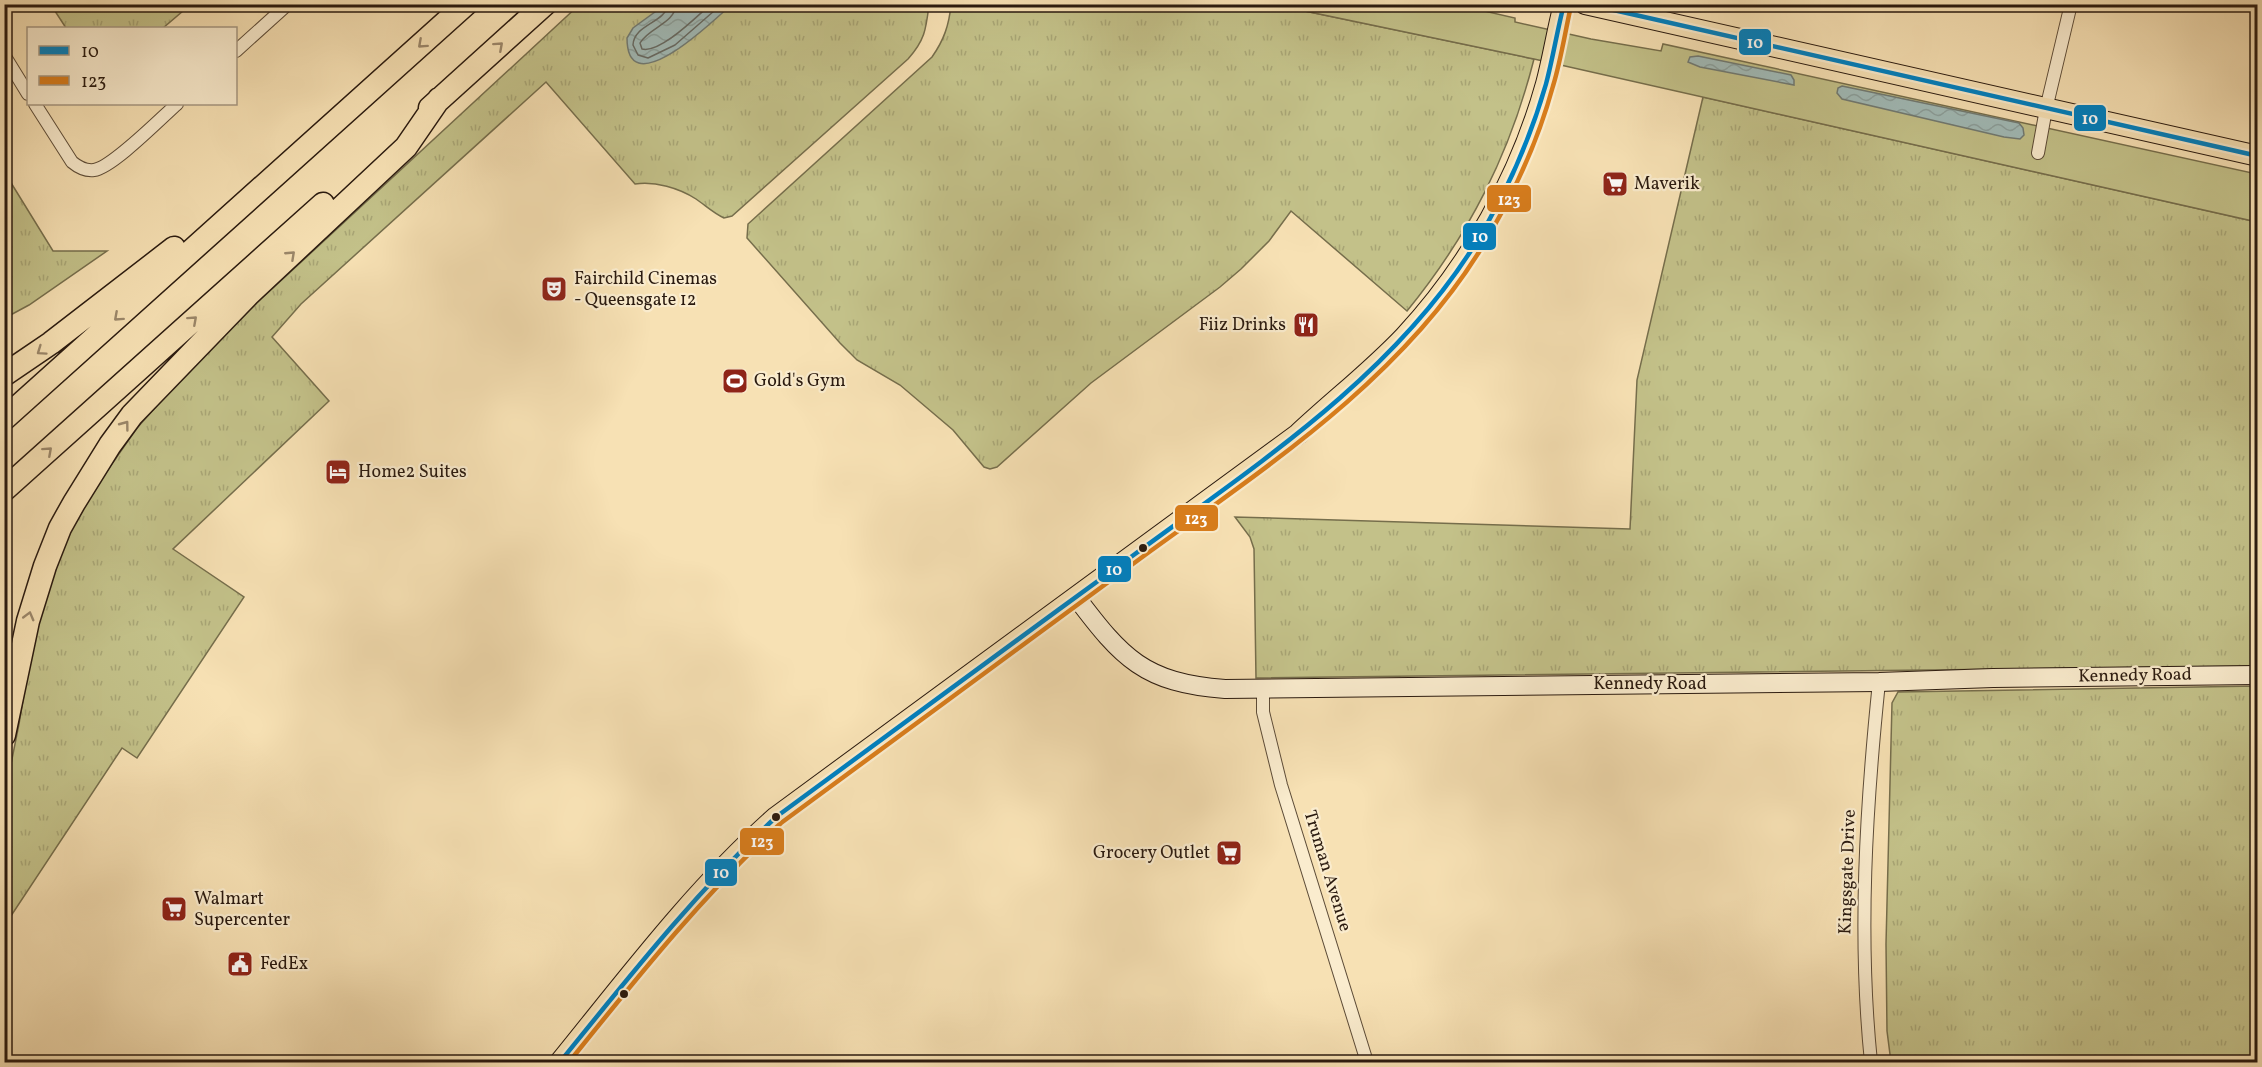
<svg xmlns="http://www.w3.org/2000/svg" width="2262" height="1067" viewBox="0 0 2262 1067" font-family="Vollkorn,serif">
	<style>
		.grass { fill: url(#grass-tufts); stroke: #766e4c; stroke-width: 1.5 }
		.park { fill: #c3c189; stroke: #766e4c; stroke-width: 1.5 }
		.water { fill: url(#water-waves); stroke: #717b74; stroke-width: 1.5 }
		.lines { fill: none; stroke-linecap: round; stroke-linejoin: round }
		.shore { stroke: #666a64; stroke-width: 1.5 }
		.street-casing { stroke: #5d4c38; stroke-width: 14 }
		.secondary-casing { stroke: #2a1a0f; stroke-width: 20 }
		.primary-casing { stroke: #2a1a0f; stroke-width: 22 }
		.highway-casing { stroke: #2a1a0f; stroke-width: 25 }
		.street { stroke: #faecce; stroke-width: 12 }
		.secondary { stroke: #faecce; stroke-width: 18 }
		.primary { stroke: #f7e1b4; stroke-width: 20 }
		.highway { stroke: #f7e1b4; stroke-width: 22 }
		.bus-1-casing { stroke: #faecce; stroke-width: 9 }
		.bus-2-casing { stroke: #faecce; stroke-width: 9 }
		.bus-1 { stroke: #0080c0; stroke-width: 4.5 }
		.bus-2 { stroke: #d87d1c; stroke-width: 4.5 }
		.oneway { stroke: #9b876a }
		.bus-dot { fill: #2a1a0f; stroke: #faecce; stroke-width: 2 }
		.labels { text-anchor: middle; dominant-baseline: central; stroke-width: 4.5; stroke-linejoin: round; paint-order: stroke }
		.poi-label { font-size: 18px; fill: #2a1a0f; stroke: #faecce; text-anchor: start }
		.street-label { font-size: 18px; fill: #2a1a0f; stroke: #faecce }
		.line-badge { stroke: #faecce; stroke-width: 2 }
		.badge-label { font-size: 16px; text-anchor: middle; font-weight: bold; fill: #fff }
	</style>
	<defs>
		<pattern id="grass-tufts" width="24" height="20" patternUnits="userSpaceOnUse" patternTransform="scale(1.5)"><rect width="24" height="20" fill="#c3c189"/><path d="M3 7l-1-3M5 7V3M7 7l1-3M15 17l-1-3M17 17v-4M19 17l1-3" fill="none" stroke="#a8a575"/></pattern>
		<pattern id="water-waves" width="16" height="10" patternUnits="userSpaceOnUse" patternTransform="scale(1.5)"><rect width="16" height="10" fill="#a1bbb8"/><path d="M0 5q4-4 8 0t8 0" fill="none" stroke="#8ba09d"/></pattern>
	</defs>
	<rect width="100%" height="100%" fill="#f7e1b4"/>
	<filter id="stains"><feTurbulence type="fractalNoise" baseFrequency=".00333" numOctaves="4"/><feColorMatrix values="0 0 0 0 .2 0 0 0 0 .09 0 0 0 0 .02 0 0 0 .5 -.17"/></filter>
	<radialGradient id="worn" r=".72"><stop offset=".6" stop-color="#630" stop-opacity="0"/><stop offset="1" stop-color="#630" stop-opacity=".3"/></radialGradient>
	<path class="grass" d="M51 5H190L163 28H66Z
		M579 5H929C926 29 925 40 908 59L732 216 724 218C713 213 705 205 696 199 679 188 655 181 635 184L546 82 301 304 272 337 329 401 173 549 244 597 137 758 122 748 5 925V794L19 724 32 646 48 586 68 533 100 481 137 428 193 365 260 300Z
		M951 5H1276L1534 59C1510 154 1469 235 1407 311L1291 211 1269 241 1241 269 1220 287 1091 383 997 467 990 469 984 467 953 430 900 385 857 360 840 343 747 238 748 224 932 57C944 40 949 25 951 5Z
		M1703 97 2257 222V666L1256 678 1254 549 1250 537 1235 517 1630 529 1637 380Z
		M5 173 53 251H107L29 305 5 318Z
		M2257 686V1062H1891L1887 1031 1886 944 1892 703 1898 692Z"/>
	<path class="park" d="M1276 5H1458L1515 18V22L1591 39 1661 51 1663 44 2257 174V222L1534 59Z"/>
	<path class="water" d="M666 4H731V5C715 19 627 106 627 38L633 28Z
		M1698 56 1791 75 1794 80V85L1700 67 1688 62 1690 57Z
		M1842 86 2019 123 2023 128 2024 135 2020 139 2004 137 1842 99 1837 93 1838 88Z"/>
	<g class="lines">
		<path class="shore" d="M668 4C666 23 634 24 633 45L638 55 648 58 675 45 722 4
			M676 4C675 24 649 27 640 43L642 49C660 54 697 16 711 4"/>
		<g class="street-casing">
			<path id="street" d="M236 51 288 4
				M4 55 28 94
				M35 104 72 162C78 167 86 171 94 170 112 168 161 118 177 104
				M2038 153 2046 109 2071 4
				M1263 688V712L1281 785 1367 1062
				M1871 1062C1858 936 1866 808 1879 682"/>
		</g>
		<g class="secondary-casing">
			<path id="secondary" d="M1076 597C1122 658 1144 683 1225 689L1879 682 1993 678 2258 675"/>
		</g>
		<g class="primary-casing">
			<path id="primary" d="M1585 4 2258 156
				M560 1062C629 977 694 890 776 817L1298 434C1333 401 1371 372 1405 336 1470 266 1520 177 1546 84 1553 58 1557 31 1564 4"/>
		</g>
		<g class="highway-casing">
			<path id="highway" d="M430 108 545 4
				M4 375 51 343 174 248
				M4 419 466 4
				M4 490 323 204
				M4 735 28 621 45 566 60 528 74 503 110 445 132 415 248 295 406 147 439 99"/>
		</g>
		<use href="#street" class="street"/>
		<use href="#secondary" class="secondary"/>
		<use href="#primary" class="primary"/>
		<use href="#highway" class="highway"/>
		<g class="bus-1-casing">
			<path id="bus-1" d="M1587 4 2258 156
				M560 1062C629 977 696 892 776 817 896 729 1015 641 1135 554 1256 465 1389 379 1472 249 1504 198 1529 143 1546 84 1553 58 1557 31 1564 4"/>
		</g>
		<g class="bus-2-casing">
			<path id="bus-2" d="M569 1062C636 979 702 896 781 823 901 735 1021 646 1141 558 1263 469 1397 383 1479 252 1511 200 1537 145 1553 86 1561 60 1565 32 1571 6"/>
		</g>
		<use href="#bus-1" class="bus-1"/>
		<use href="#bus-2" class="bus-2"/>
	</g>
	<defs><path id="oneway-chevron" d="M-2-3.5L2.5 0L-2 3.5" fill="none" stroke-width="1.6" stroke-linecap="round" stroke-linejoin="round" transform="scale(1.5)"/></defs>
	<g class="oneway">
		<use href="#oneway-chevron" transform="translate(422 44) rotate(138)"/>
		<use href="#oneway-chevron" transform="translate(499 46) rotate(-42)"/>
		<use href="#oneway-chevron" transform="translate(291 255) rotate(-43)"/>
		<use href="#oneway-chevron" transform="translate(118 317) rotate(138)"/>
		<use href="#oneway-chevron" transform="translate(193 320) rotate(-42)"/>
		<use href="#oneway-chevron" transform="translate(41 351) rotate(145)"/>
		<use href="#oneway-chevron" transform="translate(125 425) rotate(-53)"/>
		<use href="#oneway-chevron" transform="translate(48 451) rotate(-42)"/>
		<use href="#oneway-chevron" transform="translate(29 616) rotate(-75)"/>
	</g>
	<defs>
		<g id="supermarket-square" transform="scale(1.35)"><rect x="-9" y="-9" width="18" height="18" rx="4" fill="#8f2418" stroke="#faecce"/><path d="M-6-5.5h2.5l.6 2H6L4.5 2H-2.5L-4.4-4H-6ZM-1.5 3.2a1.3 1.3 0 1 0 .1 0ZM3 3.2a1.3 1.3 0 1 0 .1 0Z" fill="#fff"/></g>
		<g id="theatre-square" transform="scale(1.35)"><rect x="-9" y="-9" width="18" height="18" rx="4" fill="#8f2418" stroke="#faecce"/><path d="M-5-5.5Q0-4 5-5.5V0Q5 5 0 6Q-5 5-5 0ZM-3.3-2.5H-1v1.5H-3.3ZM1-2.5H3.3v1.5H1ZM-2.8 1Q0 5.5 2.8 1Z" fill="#fff"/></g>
		<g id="restaurant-square" transform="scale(1.35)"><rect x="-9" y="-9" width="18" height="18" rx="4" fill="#8f2418" stroke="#faecce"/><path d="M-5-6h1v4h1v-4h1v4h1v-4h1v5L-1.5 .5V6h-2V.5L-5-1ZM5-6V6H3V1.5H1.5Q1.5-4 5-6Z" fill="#fff"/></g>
		<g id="stadium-square" transform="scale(1.35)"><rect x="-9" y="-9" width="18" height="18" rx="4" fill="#8f2418" stroke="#faecce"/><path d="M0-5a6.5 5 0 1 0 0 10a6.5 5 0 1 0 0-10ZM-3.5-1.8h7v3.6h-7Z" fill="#fff"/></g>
		<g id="hotel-square" transform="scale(1.35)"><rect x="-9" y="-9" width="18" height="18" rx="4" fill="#8f2418" stroke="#faecce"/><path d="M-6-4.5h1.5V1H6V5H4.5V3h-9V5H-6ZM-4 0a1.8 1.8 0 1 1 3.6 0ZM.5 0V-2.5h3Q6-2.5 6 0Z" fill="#fff"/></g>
		<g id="civic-square" transform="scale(1.35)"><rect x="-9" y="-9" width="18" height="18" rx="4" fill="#8f2418" stroke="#faecce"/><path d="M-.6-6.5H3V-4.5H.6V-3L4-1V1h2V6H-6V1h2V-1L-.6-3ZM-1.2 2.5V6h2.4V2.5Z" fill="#fff"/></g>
	</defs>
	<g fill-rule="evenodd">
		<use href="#supermarket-square" x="1615" y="184"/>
		<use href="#theatre-square" x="554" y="289"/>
		<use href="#restaurant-square" x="1306" y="325"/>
		<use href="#stadium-square" x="735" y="381"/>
		<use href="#hotel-square" x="338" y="472"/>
		<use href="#supermarket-square" x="1229" y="853"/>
		<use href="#supermarket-square" x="174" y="909"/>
		<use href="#civic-square" x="240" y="964"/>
	</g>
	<g class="bus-dot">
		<circle cx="1143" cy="548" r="5"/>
		<circle cx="776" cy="817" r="5"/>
		<circle cx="624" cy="994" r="5"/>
	</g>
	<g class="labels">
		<g class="poi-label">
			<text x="1634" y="184">Maverik</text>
			<text x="574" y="279">Fairchild Cinemas<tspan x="574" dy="21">- Queensgate 12</tspan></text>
			<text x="1286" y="325" text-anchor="end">Fiiz Drinks</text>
			<text x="754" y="381">Gold's Gym</text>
			<text x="358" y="472">Home2 Suites</text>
			<text x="1210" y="853" text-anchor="end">Grocery Outlet</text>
			<text x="194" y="899">Walmart<tspan x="194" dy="21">Supercenter</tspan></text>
			<text x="260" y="964">FedEx</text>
		</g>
		<g class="street-label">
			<text transform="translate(2135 676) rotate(-1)">Kennedy Road</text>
			<text x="1650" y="684">Kennedy Road</text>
			<text transform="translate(1327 871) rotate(73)">Truman Avenue</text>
			<text transform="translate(1848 872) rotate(-88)">Kingsgate Drive</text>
		</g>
	</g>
	<g class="line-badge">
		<rect x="1738" y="28" width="34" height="28" rx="6" fill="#0080c0"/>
		<rect x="2073" y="104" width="34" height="28" rx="6" fill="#0080c0"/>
		<rect x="1486" y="184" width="46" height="29" rx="6" fill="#d87d1c"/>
		<rect x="1462" y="222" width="35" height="29" rx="6" fill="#0080c0"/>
		<rect x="1174" y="504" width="45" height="28" rx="6" fill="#d87d1c"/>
		<rect x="1097" y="555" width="35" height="28" rx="6" fill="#0080c0"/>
		<rect x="739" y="827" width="46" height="29" rx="6" fill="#d87d1c"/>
		<rect x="704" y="858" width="34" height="29" rx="6" fill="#0080c0"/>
	</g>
	<g class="badge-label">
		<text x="1755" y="48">10</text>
		<text x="2090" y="124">10</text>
		<text x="1509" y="205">123</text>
		<text x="1480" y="242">10</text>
		<text x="1196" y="524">123</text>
		<text x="1114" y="575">10</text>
		<text x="762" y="847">123</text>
		<text x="721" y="878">10</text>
	</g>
	<rect width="2262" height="1067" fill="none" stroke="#f7e1b4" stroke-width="24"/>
	<rect x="6" y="6" width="2250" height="1055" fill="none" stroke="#2a1a0f" stroke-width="3"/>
	<rect x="12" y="12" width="2238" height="1043" fill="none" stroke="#2a1a0f" stroke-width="1.5"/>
	<rect x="27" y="27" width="210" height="78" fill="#faecce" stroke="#a79882" stroke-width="1.5"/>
	<rect x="39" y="46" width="30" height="9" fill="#0080c0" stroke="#a79882" stroke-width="1.5"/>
	<text x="81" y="57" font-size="18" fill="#2a1a0f">10</text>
	<rect x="39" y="76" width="30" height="9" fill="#d87d1c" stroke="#a79882" stroke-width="1.5"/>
	<text x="81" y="87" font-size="18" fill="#2a1a0f">123</text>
	<rect width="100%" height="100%" filter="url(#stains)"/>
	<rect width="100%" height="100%" fill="url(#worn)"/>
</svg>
